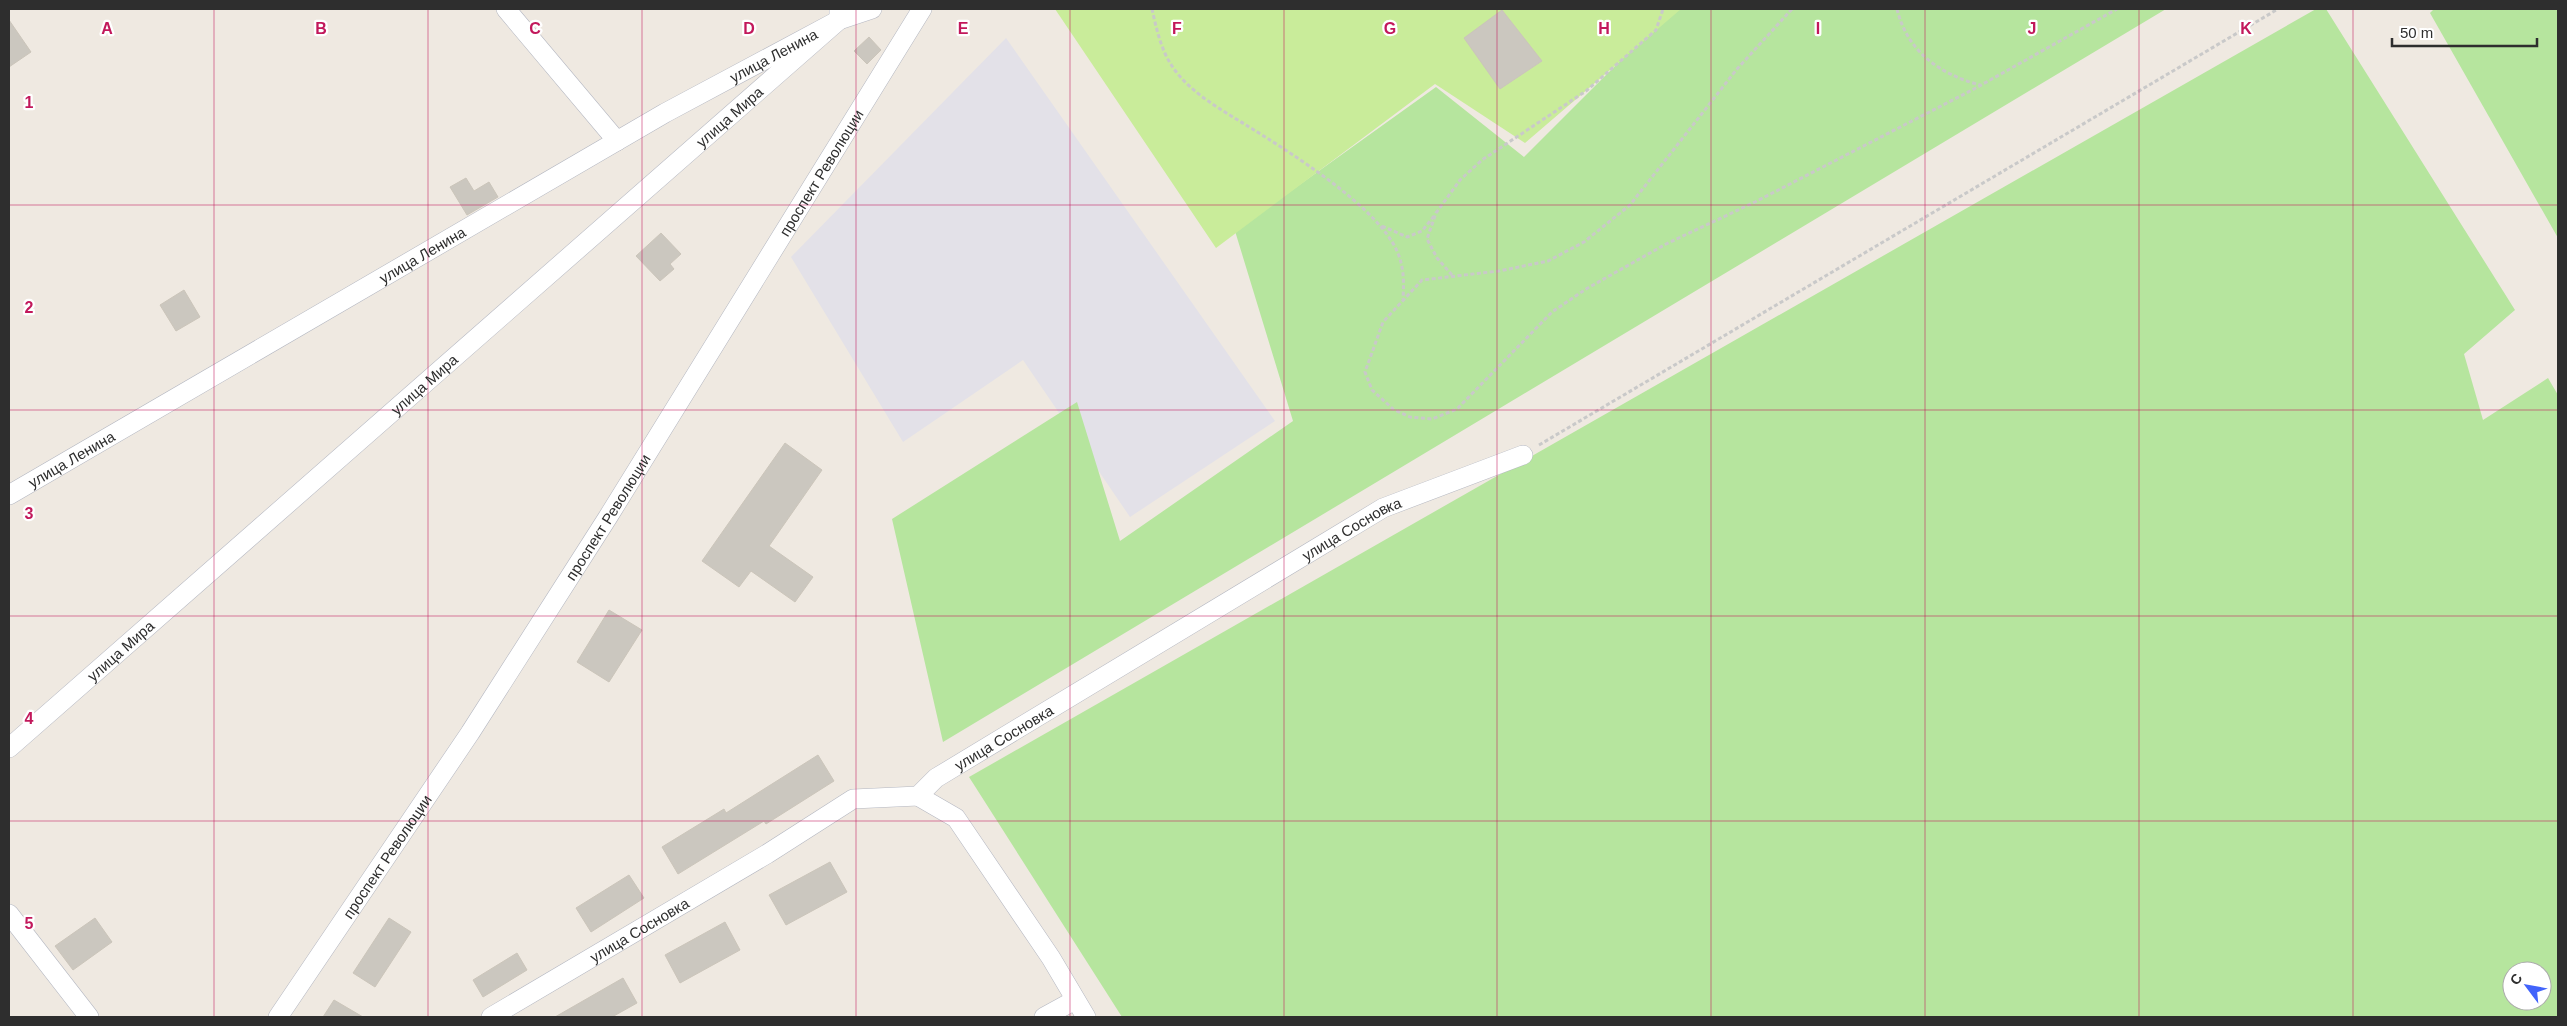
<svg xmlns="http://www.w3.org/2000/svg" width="2567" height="1026" viewBox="0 0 2567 1026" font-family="Arial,sans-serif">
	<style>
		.industrial { fill: #e3e1e8 }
		.green { fill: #b6e59e; fill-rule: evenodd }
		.pitch { fill: #c9ec9a }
		.building { fill: #cbc7bf; stroke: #cbc5ba }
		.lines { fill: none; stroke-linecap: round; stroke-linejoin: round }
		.minor-casing { stroke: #b4b7c1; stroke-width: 20 }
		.path { stroke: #c9c9c9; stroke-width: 3; stroke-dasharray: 4 2.5; stroke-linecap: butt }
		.minor { stroke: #fff; stroke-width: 19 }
		.grid { fill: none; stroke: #c2185b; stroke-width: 1; stroke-opacity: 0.55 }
		.labels { text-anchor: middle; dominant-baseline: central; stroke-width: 4.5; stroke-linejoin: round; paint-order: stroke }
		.street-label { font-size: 15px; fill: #2e2e2e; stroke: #fff }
		.grid-label { font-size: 16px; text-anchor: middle; font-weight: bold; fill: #c2185b; stroke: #fff; stroke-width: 4.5; stroke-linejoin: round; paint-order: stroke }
	</style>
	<rect width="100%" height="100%" fill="#efe9e1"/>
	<path class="industrial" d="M1006 38 1275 421 1130 517 1023 360 903 442 791 257Z"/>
	<path class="green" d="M1672 9H2166L943 742 892 519 1077 402 1120 541 1293 421 1235 231 1436 87 1524 157Z
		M2316 9H2326L2515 310 2464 354 2483 420 2548 378 2558 395V1017H1122L969 777ZM2512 971H2542V1001H2512Z
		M2434 9H2558V238L2430 13Z"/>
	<path class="pitch" d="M1055 9H1681L1525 143 1435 84 1216 248Z"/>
	<path class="building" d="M1502 10 1542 61 1500 89 1464 38Z
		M9 20 31 52 9 67Z
		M869 37 881 50 867 64 854 51Z
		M466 178 474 191 489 182 498 197 467 215 450 187Z
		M661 233 681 254 670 264 674 269 660 281 636 256Z
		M184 290 200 317 176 331 160 305Z
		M785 443 822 470 769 546 813 577 795 602 751 571 739 587 702 561Z
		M609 610 642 630 609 682 577 662Z
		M818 755 834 781 766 824 764 821 678 874 662 847 724 809 726 813Z
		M830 862 847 892 786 925 769 895Z
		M629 875 644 898 591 932 576 908Z
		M95 918 112 942 73 970 55 946Z
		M389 918 411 932 375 987 353 973Z
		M725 922 740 950 680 983 665 955Z
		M517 953 527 970 483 997 473 980Z
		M623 978 637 1003 612 1017H555Z
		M334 1000 363 1017H323Z"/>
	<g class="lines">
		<g class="minor-casing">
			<g id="minor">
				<path d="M506 9 617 141"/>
				<path id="s1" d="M9 495 665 113 839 20 872 9"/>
				<path id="s2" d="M9 748 839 20V9"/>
				<path d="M918 796 956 818 1051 958 1086 1017"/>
				<path d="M9 914 89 1017"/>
				<path id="s3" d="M278 1017 470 733 608 517 922 9"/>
				<path id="s4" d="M491 1017 767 854 853 799 918 796 936 778 1383 508 1523 455"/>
				<path d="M1044 1017 1075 1000"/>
			</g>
		</g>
		<path class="path" d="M1152 9C1156 27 1161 50 1172 66 1189 92 1220 109 1246 125 1288 151 1377 206 1397 251 1404 267 1404 281 1403 299
			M1792 9 1737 69 1630 205 1584 242 1548 261 1499 271 1422 280 1383 322 1365 372 1372 390 1393 409 1410 417 1432 419 1457 409 1552 312 1586 289 1666 244 1755 202 1974 89 2117 9
			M1897 9C1907 51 1939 74 1980 85
			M1382 226 1407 237 1422 231 1434 216
			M1452 275 1437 258 1427 239 1436 213 1460 180 1482 160 1586 91 1656 30 1663 9
			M1539 445 2278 9"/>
		<use href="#minor" class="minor"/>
	</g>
	<path class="grid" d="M214 9V1017M428 9V1017M642 9V1017M856 9V1017M1070 9V1017M1284 9V1017M1497 9V1017M1711 9V1017M1925 9V1017M2139 9V1017M2353 9V1017M9 205H2558M9 410H2558M9 616H2558M9 821H2558"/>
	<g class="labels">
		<g class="street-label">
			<text stroke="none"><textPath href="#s1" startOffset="882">улица Ленина</textPath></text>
			<text stroke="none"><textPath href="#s2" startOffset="958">улица Мира</textPath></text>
			<text stroke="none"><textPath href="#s3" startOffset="1004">проспект Революции</textPath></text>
			<text stroke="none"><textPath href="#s1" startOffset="478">улица Ленина</textPath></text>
			<text stroke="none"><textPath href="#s2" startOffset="552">улица Мира</textPath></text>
			<text stroke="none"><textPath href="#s1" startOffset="72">улица Ленина</textPath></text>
			<text stroke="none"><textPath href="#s3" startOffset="599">проспект Революции</textPath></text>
			<text stroke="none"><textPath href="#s4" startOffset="998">улица Сосновка</textPath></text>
			<text stroke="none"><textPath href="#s2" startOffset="148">улица Мира</textPath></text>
			<text stroke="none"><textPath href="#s4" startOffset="592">улица Сосновка</textPath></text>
			<text stroke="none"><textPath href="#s3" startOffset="194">проспект Революции</textPath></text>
			<text stroke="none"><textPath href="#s4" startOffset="172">улица Сосновка</textPath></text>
		</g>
	</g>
	<g class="grid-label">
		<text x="107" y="34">A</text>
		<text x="321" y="34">B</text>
		<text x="535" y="34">C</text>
		<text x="749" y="34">D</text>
		<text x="963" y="34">E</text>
		<text x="1177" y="34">F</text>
		<text x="1390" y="34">G</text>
		<text x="1604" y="34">H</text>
		<text x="1818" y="34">I</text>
		<text x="2032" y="34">J</text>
		<text x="2246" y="34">K</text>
		<text x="29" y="108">1</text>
		<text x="29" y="313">2</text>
		<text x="29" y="519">3</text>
		<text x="29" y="724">4</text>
		<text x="29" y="929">5</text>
	</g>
	<rect width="2567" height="1026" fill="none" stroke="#2e2e2e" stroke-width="20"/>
	<g transform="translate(2527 986) rotate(302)"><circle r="24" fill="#ffffff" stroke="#ababab"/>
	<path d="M0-4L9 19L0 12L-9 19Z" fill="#4264fb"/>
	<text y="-8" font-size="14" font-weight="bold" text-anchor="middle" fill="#2e2e2e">С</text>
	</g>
	<path d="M2392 38v8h145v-8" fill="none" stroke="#2e2e2e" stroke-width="2.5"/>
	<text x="2400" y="38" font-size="15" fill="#2e2e2e" stroke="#ffffff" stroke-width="4" paint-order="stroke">50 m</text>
</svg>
